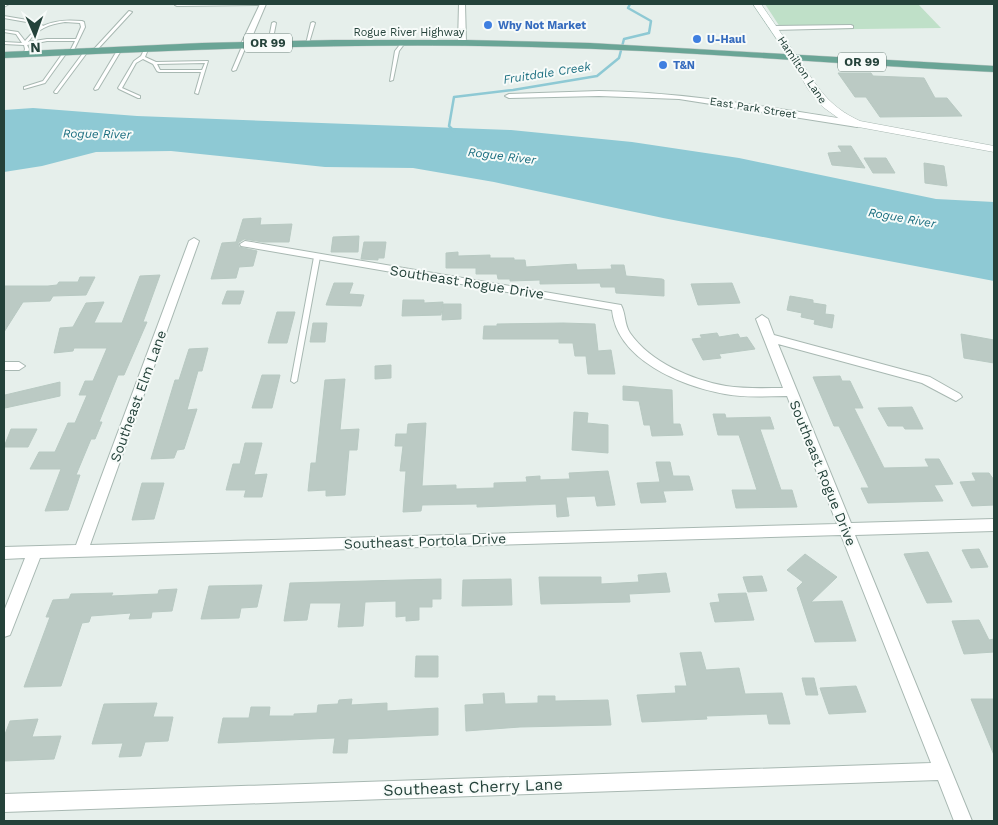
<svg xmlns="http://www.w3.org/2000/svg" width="998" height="825" viewBox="0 0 998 825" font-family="'Work Sans',sans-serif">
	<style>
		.green { fill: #bfe0c8 }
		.water { fill: #8ec9d4 }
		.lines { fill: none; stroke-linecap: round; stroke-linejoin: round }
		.stream { stroke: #8ec9d4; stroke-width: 2.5 }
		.building { fill: #bbcac4; stroke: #b8c9c2 }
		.service-casing { stroke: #a8b8b2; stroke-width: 2 }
		.minor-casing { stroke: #a8b8b2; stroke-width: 2 }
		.tertiary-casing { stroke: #a8b8b2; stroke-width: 1 }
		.secondary-casing { stroke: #a4bbb3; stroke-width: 1 }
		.primary-casing { stroke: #c2cac8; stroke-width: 1 }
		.service { fill: #fff; fill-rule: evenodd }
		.minor { fill: #fff; fill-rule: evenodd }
		.tertiary { fill: #fff; fill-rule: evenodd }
		.secondary { fill: #fff; fill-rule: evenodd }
		.primary { fill: #6aa596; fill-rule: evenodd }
		.shop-dot { fill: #3f7fe0; stroke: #f7fbf9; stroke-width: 2 }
		.labels { text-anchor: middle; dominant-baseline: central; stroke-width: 4; stroke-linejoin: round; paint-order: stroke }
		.far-shop-label { font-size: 11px; font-weight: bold; fill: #366cbe; stroke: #f7fbf9; text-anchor: start }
		.far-street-label { font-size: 11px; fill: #24423a; stroke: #f7fbf9 }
		.shield { fill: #f7fbf9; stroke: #637a73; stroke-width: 1 }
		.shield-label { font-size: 12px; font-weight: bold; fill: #24423a }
		.far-water-label { font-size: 12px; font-style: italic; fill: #1c6f80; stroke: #f7fbf9 }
		.street-label { font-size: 14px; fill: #24423a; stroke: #f7fbf9 }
		.near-street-label { font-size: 16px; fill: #24423a; stroke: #f7fbf9 }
	</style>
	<rect width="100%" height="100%" fill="#e6efeb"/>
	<path class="green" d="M765 4H918L941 28 782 30Z"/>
	<path class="water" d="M33 108 137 116 511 130 632 142 739 158 936 199 994 202V281L663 218 494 182 413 168 325 167 171 151 96 152 42 166 4 172V110Z"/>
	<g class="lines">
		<path class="stream" d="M454 131 449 126 454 97 513 90 597 76 619 58 624 39 649 33 651 21 628 8 630 4"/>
	</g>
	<path class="building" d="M838 73H871L873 76 924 78 935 98H947L962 116 880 117 866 97H855Z
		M838 146H851L865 168 832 165 828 153 842 152Z
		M864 158H886L895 173H873Z
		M924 163 944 166 947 186 925 183Z
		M261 218 260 225 292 224 289 242H263L244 239 238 243 239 247 257 251 253 266 239 267 236 278 211 279 222 243 236 242 243 219Z
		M359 236 358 252H331L333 237Z
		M364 242H386L384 258H378V260L361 259Z
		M458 252V256L490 255V258H514V260H525L526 267 576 264 577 270 612 269 611 265H624L626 276 662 279 664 280V296L616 293 615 287H601L600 283 540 284V280L510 281V279H498L497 274H476V268H446V253Z
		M160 275 143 322H147L124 375H118L99 422H102L95 439H91L76 475H80L68 510 45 511 61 469H30L39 452H55L68 423H75L87 395H79L85 381H93L107 348H74L73 351 54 353 60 328 73 327 86 303 104 302 94 323H122L140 276Z
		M80 277H95L86 295 53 296 50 301 23 302 4 332V286H48L57 285 59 282H78Z
		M334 283H353L349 294 364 295 361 306 326 305Z
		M732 283 740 303 698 305 691 284Z
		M227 291H244L240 304H222Z
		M790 296 813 300V303L826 305 825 314 834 315 832 328 814 324 815 320 801 317 802 313 787 310Z
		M403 300H424V303L443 302 441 315 402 316Z
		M443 304H461V319L442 320Z
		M277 312H295L287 343H268Z
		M313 323H327L325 342H310Z
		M563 323 595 324 598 351 611 350 615 374H588L586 356H575L573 343H559V339H483L484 326H497V324Z
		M717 333 719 337 738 334 740 338 747 337 755 349 719 354 721 358 703 360 692 339 702 338 700 335Z
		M961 334 994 340V363L964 358Z
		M208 348 202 371H198L187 410 197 409 184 449 177 450 174 458 151 459 175 380H179L189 349Z
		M391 365V378L375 379V366Z
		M262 375H280L272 408H252Z
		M840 376 842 381H850L863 408H854L884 468 929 467 925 459H939L953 484 934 485 943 501 868 503 861 488H869L839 426H834L813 377Z
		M345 379 340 430 359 429 357 450H349L345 495 326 496V490L308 491 311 463H316L325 380Z
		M60 382V396L5 408V395Z
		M623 386 672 390 673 424H680L683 435 652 436 650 425H644L639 401 623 400Z
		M912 407 923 429H905L903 426H888L878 408Z
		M574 412 588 413 587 423 608 425V453L572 450Z
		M713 414H725L726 418 770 417 774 429H760L781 490H792L797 507 736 508 732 490H757L739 435H718Z
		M426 423 422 486 456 485V489L494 488V483L527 482 526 477 540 476V480L570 479 569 473 608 471 615 505 597 506 595 496 566 497 569 516 557 517 556 504 477 507V504L422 505 421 511 403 512 406 471H400L403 446H395L396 434H407L408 424Z
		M11 429H37L28 447H4Z
		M245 443H262L254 475 267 474 262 497H244L246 490H226L233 464H240Z
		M656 462H670L673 476H689L693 490 663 491 666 502 641 503 637 483 660 482Z
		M972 473H989L994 480V505L972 506 960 482 976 481Z
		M142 483H164L154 519 132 520Z
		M979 549 988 567 971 568 962 550Z
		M928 552 952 602 927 603 904 554Z
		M805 554 837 577 811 602 842 601 856 641 815 642 797 588 803 582 787 570Z
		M666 573 670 592 629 594 630 602 541 604 539 577H601V584L639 582 638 575Z
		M762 576 767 591 748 592 743 577Z
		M441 579V599H432V607H419V620L406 621V616L396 617V601L365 602 363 626 338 627 341 603H310L307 620 284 621 290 583Z
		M511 579 512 605 462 606 463 580Z
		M262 585 257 607 241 608 239 618 201 619 209 586Z
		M177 589 172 611 152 612 151 618 129 619 131 613 91 616 89 622 82 623 61 686 24 687 50 617H46L53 600 69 599 71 594 113 593 111 596 158 594 159 590Z
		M746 593 754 620 715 622 710 603 720 602 718 594Z
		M979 620 989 640 994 639V652L964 654 952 621Z
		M701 652 706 670 739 668 745 694 782 693 790 724H769L767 714 706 716 707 719 642 722 637 695 676 693 675 686H687L680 653Z
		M416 656H438V677H415Z
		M802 678H814L818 695H806Z
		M856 686 866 712 829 714 820 688Z
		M504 693 505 704 538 703V696H555V701L608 700 611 725 520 727 466 731 465 705 484 704 483 694Z
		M352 699 351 705 387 703V711L438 708V735L348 739 347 753H333L335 738 218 743 223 718H249L251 707H270L269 716H294V714L317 713 318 705 338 704 339 700Z
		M971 699H994V755Z
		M157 703 153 717H173L168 741 145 742 141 756 119 757 123 743 92 744 104 704Z
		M38 719 32 737 61 736 54 759 4 761V737L10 721Z"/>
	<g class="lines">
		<g class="service-casing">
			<path id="service" d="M5 4H9L4 7V5Z
				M176 4H265L263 5 177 6 175 5Z
				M129 11 132 12 96 51H94V49Z
				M4 16 39 22 43 26C56 20 68 20 82 21L84 22 85 27 73 52 70 51 75 41H47L27 45 29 49 28 53 26 54 24 53 25 49 24 45 4 44V42L22 43 16 34 4 32V30L18 32 25 41 34 31 40 27 38 24 4 18ZM65 22 80 23 81 27 76 39H47L28 42C37 29 49 24 65 22Z
				M274 22 276 23 272 43 270 44 268 43 272 23Z
				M313 22 315 23 309 43 306 44 311 23Z
				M402 42 405 43 399 51 393 80 390 81 395 51Z
				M245 43 247 44 236 70 233 71 232 70 243 44Z
				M146 46 149 47 145 57 156 62 208 61 198 94 195 93 201 72H159L157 71 153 64 143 59 136 63 122 88 140 96V98H138L119 89 118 88 134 61 141 56ZM205 63 202 70H160L157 64Z
				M120 48 122 49 98 89 95 90 94 89 118 49Z
				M86 49 89 50 57 93H55L54 92Z
				M65 50 68 51 45 83 24 89V87L43 81Z
				M317 255 320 257 297 381 294 383 291 381 314 257Z"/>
		</g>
		<g class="minor-casing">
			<path id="minor" d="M260 4H266L249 44 242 46 241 44Z
				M459 4H465L466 43 462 45 458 43Z
				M851 25 853 26V28L774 30 770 28 774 26Z
				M599 91C686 92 771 108 857 121L861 124 857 127 679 99 599 96 509 98 505 96 509 94Z
				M194 238 199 241 90 545 837 524 787 396C766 396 745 398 725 394 681 386 617 360 612 310L241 246 240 244 245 241 621 305C626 314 624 324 630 333 650 362 692 380 726 386 745 389 764 388 783 388L756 319 762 315 768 319 774 335 930 377 960 394 962 397 956 401 922 383 778 344 851 523 994 519V531L855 535 972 821H954L938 780 4 812V794L931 763 841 535 40 558 12 630 10 635 4 637V611L25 558 4 559V547L76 545 189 241Z
				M4 362H19L25 366 19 370H4Z"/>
		</g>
		<g class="tertiary-casing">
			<path id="tertiary" d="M794 55 797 56C816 85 827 106 860 121L994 146V152L853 126 841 120 823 107 808 89 790 58Z"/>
		</g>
		<g class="secondary-casing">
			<path id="secondary" d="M753 4H761L798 58 797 60H791Z"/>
		</g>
		<g class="primary-casing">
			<path id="primary" d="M334 40H466L590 43 994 66V72C840 65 686 50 532 47 355 42 180 50 4 58V52L202 43Z"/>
		</g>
		<use href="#service" class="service"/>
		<use href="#minor" class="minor"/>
		<use href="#tertiary" class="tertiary"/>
		<use href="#secondary" class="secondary"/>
		<use href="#primary" class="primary"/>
	</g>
	<g class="shop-dot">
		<circle cx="488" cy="25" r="5"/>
		<circle cx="697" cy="39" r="5"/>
		<circle cx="663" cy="65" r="5"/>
	</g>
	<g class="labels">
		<g class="far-shop-label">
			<text x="498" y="25">Why Not Market</text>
			<text x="707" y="39">U-Haul</text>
			<text x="673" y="65">T&amp;N</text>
		</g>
		<g class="far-street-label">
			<text x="409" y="32">Rogue River Highway</text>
			<text transform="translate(802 70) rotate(56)">Hamilton Lane</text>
			<text transform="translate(753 108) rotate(9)">East Park Street</text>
		</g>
		<g class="shield">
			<rect x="244" y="33.5" width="48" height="19" rx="4"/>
			<rect x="838" y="52.5" width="48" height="19" rx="4"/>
		</g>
		<g class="shield-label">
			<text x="268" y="43">OR 99</text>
			<text x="862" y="62">OR 99</text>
		</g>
		<g class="far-water-label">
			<text transform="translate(547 73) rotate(-9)">Fruitdale Creek</text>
			<text transform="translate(97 134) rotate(1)">Rogue River</text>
			<text transform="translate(502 156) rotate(7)">Rogue River</text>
			<text transform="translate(902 218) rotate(10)">Rogue River</text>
		</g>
		<g class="street-label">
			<text transform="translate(467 282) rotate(9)">Southeast Rogue Drive</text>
			<text transform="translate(138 396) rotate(-70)">Southeast Elm Lane</text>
			<text transform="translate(823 473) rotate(68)">Southeast Rogue Drive</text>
			<text transform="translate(425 541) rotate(-2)">Southeast Portola Drive</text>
		</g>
		<g class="near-street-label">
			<text transform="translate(473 787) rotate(-2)">Southeast Cherry Lane</text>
		</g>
	</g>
	<rect width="998" height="825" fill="none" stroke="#24423a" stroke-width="10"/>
	<g transform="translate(35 35) rotate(178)" stroke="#f7fbf9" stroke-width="4" paint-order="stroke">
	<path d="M0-4L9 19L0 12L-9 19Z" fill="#24423a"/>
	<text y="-8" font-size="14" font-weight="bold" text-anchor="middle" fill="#24423a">N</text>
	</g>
</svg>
